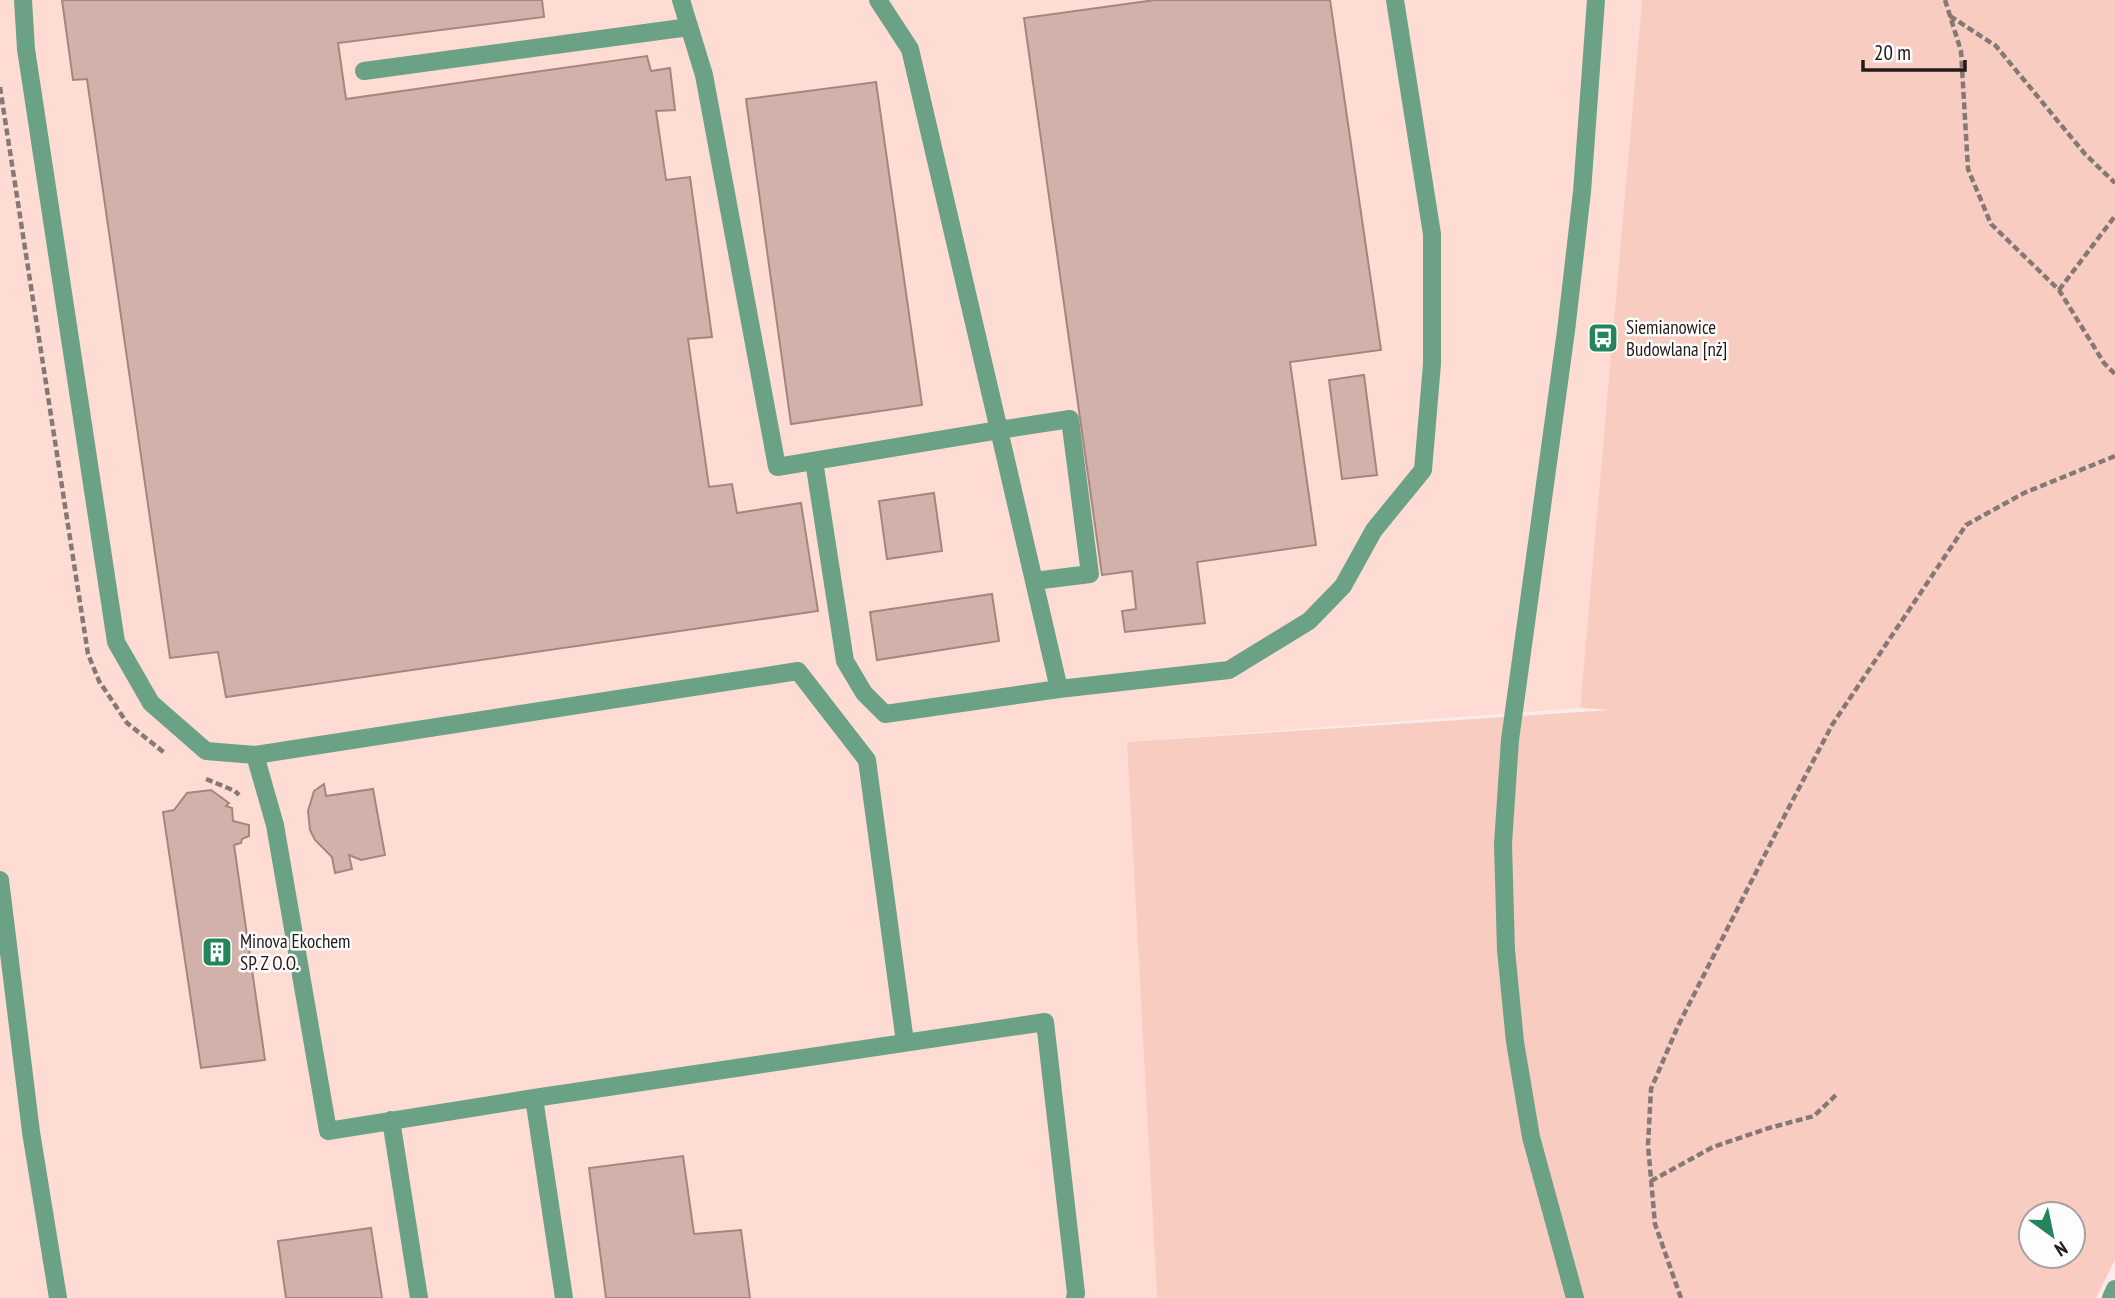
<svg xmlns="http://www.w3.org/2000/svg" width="2115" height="1298" viewBox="0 0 2115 1298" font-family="'PT Sans Narrow',sans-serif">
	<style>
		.built { fill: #fedcd4 }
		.green { fill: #f9ccc2; fill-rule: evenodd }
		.building { fill: #d2b1aa; stroke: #a5867f; stroke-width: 2 }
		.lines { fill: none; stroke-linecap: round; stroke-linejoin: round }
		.path { stroke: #857976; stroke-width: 4.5; stroke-dasharray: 7 3.5; stroke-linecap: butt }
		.minor { stroke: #6ba286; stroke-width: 18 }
		.labels { text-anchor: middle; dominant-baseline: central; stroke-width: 5; stroke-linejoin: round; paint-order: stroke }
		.poi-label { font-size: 19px; fill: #261a18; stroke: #fdfdfd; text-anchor: start }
	</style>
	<rect width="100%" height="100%" fill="#faece9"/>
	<path class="built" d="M0 0H1642L1580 708 1128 742 1157 1298H0Z"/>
	<path class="green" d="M1642 0H2115V1260L2096 1298H1157L1127 742 1610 710 1580 708ZM2031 1214H2073V1256H2031Z"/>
	<path class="building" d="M62 0H542L544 17 338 43 346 99 647 56 651 71 670 68 675 110 656 111 666 180 690 177 712 337 688 339 709 487 732 484 737 513 801 503 818 611 226 697 218 652 170 658 87 79 73 80Z
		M1155 0H1330L1381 350 1290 362 1316 545 1197 562 1205 623 1125 632 1122 611 1136 609 1132 571 1102 575 1024 18Z
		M876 82 922 405 791 424 746 99Z
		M1364 375 1377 475 1342 479 1329 380Z
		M934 493 942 551 887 559 879 501Z
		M992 594 999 641 877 660 870 612Z
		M324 784 326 796 373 789 385 855 361 860 349 855 352 869 335 873 332 857 315 840 310 830 308 811 314 791Z
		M211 790 229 803 226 806 232 808 233 821 249 825V836L242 839 241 843 234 845 265 1060 201 1068 163 812 174 810 187 793Z
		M683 1156 694 1234 741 1230 750 1298H606L589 1168Z
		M371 1228 382 1298H286L278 1241Z"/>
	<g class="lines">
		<path class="path" d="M1945 0 1961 51 1968 169 1991 224 2059 290 2104 363 2115 374
			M1950 16 1996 46 2085 154 2115 183
			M0 87 88 654 99 681 127 723 166 754
			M2059 290 2115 216
			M206 779 235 791 239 795
			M1651 1181 1713 1147 1769 1128 1814 1116 1837 1094
			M1681 1298 1655 1224 1648 1145 1651 1089 1678 1026 1786 813 1832 725 1966 525 2024 493 2115 456"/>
		<path class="minor" d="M23 0 26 49 116 642 151 703 206 751 255 755 275 825 328 1131 534 1098 1045 1022 1076 1293 1075 1298
			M681 0 704 75 777 467 999 430 1059 689 885 714 864 693 845 661 814 461
			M878 0 910 49 999 430 1070 419 1090 574 1034 581
			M364 71 689 27
			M1059 689 1229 670 1309 621 1343 586 1374 530 1423 470 1432 364V234L1395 0
			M255 755 798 671 867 760 905 1042
			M0 880 31 1132 58 1298
			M534 1098 564 1298
			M391 1120 419 1298
			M1575 1298 1531 1137 1515 1042 1506 950 1503 844 1510 740 1566 331 1582 192 1596 0
			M2111 1298 2115 1289"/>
	</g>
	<defs>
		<g id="bus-square" transform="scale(1.575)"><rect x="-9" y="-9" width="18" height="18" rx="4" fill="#24855d" stroke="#fdfdfd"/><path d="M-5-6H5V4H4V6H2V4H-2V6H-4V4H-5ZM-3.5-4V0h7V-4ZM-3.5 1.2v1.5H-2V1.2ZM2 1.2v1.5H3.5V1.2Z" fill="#fff"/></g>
		<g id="building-square" transform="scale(1.575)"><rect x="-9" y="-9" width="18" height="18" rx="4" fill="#24855d" stroke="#fdfdfd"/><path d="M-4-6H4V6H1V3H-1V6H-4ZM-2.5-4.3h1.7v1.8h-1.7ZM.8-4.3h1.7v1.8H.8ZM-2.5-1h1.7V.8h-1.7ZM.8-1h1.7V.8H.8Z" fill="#fff"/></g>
	</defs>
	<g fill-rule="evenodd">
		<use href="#bus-square" x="1603" y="338"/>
		<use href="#building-square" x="217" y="952"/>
	</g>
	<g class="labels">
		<g class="poi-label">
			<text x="1626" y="327">Siemianowice<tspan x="1626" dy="22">Budowlana [nż]</tspan></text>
			<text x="240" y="941">Minova Ekochem<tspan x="240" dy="22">SP. Z O.O.</tspan></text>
		</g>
	</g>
	<g transform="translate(2052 1235) rotate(147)"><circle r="33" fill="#fdfdfd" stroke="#a7a2a1" stroke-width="2"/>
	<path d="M0-5L12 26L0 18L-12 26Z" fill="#24855d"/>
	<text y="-10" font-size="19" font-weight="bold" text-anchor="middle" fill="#261a18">N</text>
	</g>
	<path d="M1863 60v10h102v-10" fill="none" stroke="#261a18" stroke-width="3.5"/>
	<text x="1874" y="60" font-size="21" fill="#261a18" stroke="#fdfdfd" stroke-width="5" paint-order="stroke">20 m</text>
</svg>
